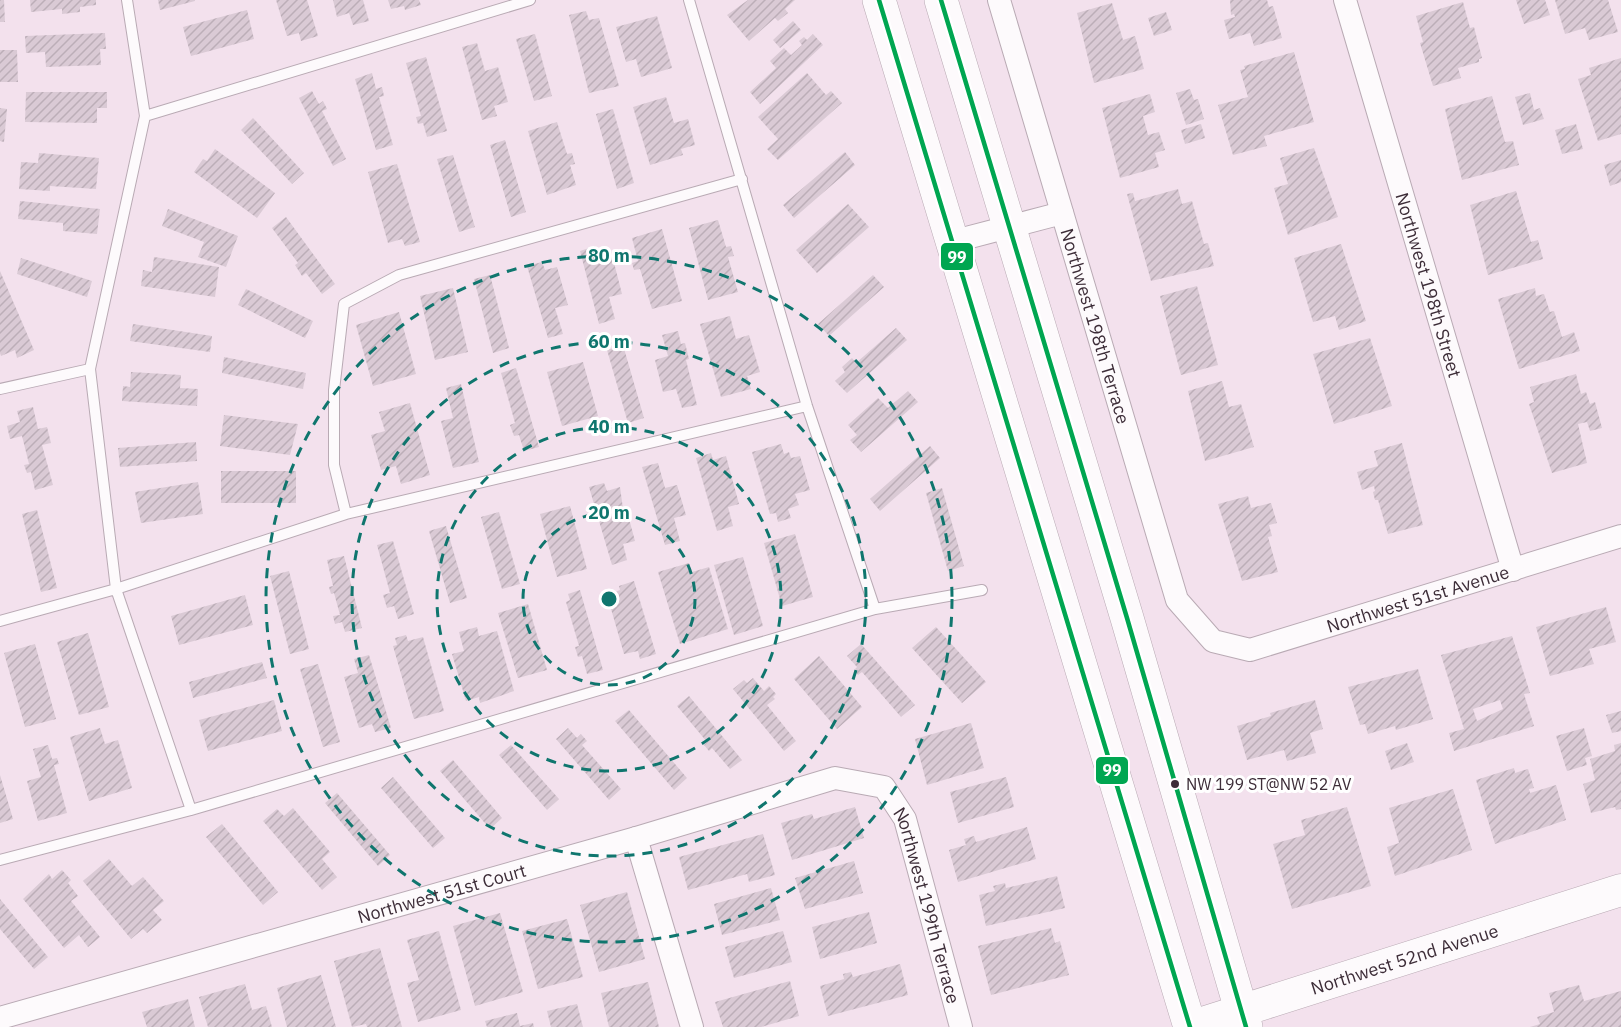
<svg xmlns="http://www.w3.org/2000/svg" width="1621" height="1027" viewBox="0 0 1621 1027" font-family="'IBM Plex Sans',sans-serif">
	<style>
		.building { fill: url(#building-hatch); fill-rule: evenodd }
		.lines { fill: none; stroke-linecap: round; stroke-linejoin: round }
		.lane-casing { stroke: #b9aab4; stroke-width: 12 }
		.street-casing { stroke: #b9aab4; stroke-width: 24 }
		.secondary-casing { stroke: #b9aab4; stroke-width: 33 }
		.primary-casing { stroke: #b9aab4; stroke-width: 34 }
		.lane { stroke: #fdfafc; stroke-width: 10 }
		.street { stroke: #fdfafc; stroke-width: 22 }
		.secondary { stroke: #fdfafc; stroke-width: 32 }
		.primary { stroke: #fdfafc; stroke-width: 33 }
		.bus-1-casing { stroke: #fff; stroke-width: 9 }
		.bus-1 { stroke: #00a651; stroke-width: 4.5 }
		.ring { fill: none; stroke: #0f766e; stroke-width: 3; stroke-dasharray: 10 8 }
		.bus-dot { fill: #3d2d38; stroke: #fff; stroke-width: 2 }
		.labels { text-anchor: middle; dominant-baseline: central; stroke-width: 6; stroke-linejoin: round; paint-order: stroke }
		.bus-label { font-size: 16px; fill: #3d2d38; stroke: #fff; text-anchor: start }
		.street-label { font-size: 18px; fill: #3d2d38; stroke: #fff }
		.centre { fill: #0f766e; stroke: #fff; stroke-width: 3 }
		.ring-label { font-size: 18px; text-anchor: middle; font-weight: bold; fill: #0f766e; stroke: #fff; stroke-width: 6; stroke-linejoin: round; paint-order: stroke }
		.line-badge { stroke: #fff; stroke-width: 2 }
		.badge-label { font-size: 16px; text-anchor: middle; font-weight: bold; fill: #fff }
	</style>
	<defs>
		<pattern id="building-hatch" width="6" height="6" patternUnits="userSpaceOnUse" patternTransform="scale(1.5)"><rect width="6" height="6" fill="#dacad5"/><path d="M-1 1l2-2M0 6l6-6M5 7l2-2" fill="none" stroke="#bcaeb8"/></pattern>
	</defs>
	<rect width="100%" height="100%" fill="#f3e1ed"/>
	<path class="building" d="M0 0H4L5 22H0Z
		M30 0H96V5L80 7V12L62 14V9L31 12Z
		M158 0H195V1L160 10Z
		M276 0H307L318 36 301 41 299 33 287 36Z
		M333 0H363L369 21 353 25 349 13 337 17Z
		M388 0H419L421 5 405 10 404 6 391 9Z
		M748 0H795L785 9 788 13 778 21 775 18 749 41 727 15Z
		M1230 0H1267L1269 7 1273 6 1282 38 1254 46 1250 33 1229 39 1224 20 1235 17 1234 14 1231 15Z
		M1516 0H1545L1550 15 1524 24Z
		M1555 0H1608L1618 32 1589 40 1585 28 1565 34Z
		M1463 2 1470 28 1474 27 1482 58 1479 59V62L1458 68 1461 78 1433 86 1420 43 1423 42 1416 16Z
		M1112 3 1123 40 1135 36 1144 69 1094 83 1077 13Z
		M247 10 254 39 191 56 183 27Z
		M586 11 589 20 599 18 619 86 589 93 569 15Z
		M1166 12 1172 30 1154 36 1148 18Z
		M657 16 672 68 641 77 636 59 626 62 616 27Z
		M793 21 801 30 780 48 773 40Z
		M105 33 106 49H100L101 65 46 67 45 52 26 53 25 36Z
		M535 34 552 96 534 101 516 39Z
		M813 34 823 45 760 104 750 92 776 68 770 61 784 48 791 55 802 45 799 41 804 37 807 40Z
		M477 43 485 71 498 67 508 102 494 106 497 116 482 120 462 47Z
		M0 50H17L18 82H0Z
		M1294 52 1314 122 1264 136 1267 146 1233 155 1218 105 1248 97 1240 70 1245 69 1244 66Z
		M426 57 447 131 427 137 423 123 418 124 416 117 421 116 406 63Z
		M1621 58V134L1598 141 1578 79 1591 75 1589 68Z
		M372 73 376 89 382 87 384 96 379 97 393 145 376 150 355 79Z
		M807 73 826 95 831 91 842 103 778 160 767 149 778 139 758 117Z
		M1190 89 1194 100 1198 99 1204 119 1186 125 1176 93Z
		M312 91 319 104 323 101 327 109 322 111 346 159 333 166 299 98Z
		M26 92H107V108H97V123L25 122Z
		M1530 93 1534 110 1540 108 1544 119 1523 125 1515 97Z
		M1150 94 1155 112 1143 116 1148 135 1159 132 1165 150 1155 153 1159 167 1120 178 1102 108Z
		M1492 96 1505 142 1513 141 1519 165 1462 180 1445 109Z
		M666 97 674 123 688 119 695 145 681 149 683 155 650 165 633 107Z
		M0 108 7 109 4 142 0 141Z
		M613 109 634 183 617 189 596 114Z
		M253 118 304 173 292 184 241 130Z
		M557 122 567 154 572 153 575 164 570 165 576 185 547 195 528 131Z
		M1201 124 1205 138 1185 144 1181 130Z
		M1576 124 1583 149 1562 154 1555 130Z
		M505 140 526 212 511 217 490 145Z
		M1314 148 1338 217 1288 235 1274 188 1288 184 1280 158Z
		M215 149 275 193 257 218 194 172 203 159 207 161Z
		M845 152 855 165 794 218 783 205Z
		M39 153 99 158 96 189 50 186V191L19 189 21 162 38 163Z
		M453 155 475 227 459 232 437 159Z
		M1621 160V182L1610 186 1604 165Z
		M397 164 420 242 405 246 402 239 388 243 368 172Z
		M1178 189 1182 204 1192 201 1204 244 1208 243 1214 266 1151 281 1127 194 1133 193 1135 201Z
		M1516 191 1531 242 1538 240 1543 259 1488 275 1470 205Z
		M20 201 100 209 97 234 63 231V223L18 219Z
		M848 204 869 227 817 273 796 250Z
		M168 209 238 236 226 267 198 257 204 242 162 226Z
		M286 217 335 284 322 294 306 273 302 276 295 265 298 263 272 228Z
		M718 220 726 247 731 246 734 256 728 257 738 292 708 300 689 228Z
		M662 229 682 301 652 309 640 269 634 270 632 263 638 261 632 238Z
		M1341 244 1366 321 1339 330 1335 316 1313 322 1294 258Z
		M595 246 598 254 611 251 622 294 609 297 615 319 599 324 580 251Z
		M154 257 219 267 215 297 141 286 143 270 152 272Z
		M21 258 92 281 87 297 17 274Z
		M542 262 545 270 557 267 568 305 555 308 563 334 548 338 527 266Z
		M0 271 34 350 17 358 15 350 1 356 0 353Z
		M490 275 509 348 493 353 474 279Z
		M873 275 884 287 829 336 818 324Z
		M1197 286 1218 365 1181 375 1160 296Z
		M453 288 468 352 435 360 420 296Z
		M1535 288 1536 296 1544 294 1550 312 1554 311 1562 337 1574 332 1580 351 1519 369 1498 299Z
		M246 289 313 321 305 338 238 305Z
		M399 312 416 374 373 386 356 325Z
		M730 316 736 339 749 335 760 372 747 376 751 389 721 397 700 324Z
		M133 324 212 336 210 352 130 341Z
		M896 328 907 340 847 393 835 381 845 372 842 367 852 358 856 363Z
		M678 331 681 344 685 343 689 359 686 360 697 405 682 408 676 389 663 392 655 360 668 356 662 335Z
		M1370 338 1392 406 1334 424 1313 354Z
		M623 345 644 418 628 423 607 350Z
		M224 357 306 373 303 389 222 373Z
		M583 362 598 416 562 426 547 372Z
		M516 368 539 447 524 451 519 435 514 436 510 425 515 423 501 373Z
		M131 372 181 375 180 388 198 389 197 406 122 401 123 386 130 387Z
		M1576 374 1581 394 1586 392 1590 404 1595 402 1602 428 1590 431 1587 422 1578 424 1587 463 1552 473 1529 404 1534 402 1530 387Z
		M1222 381 1229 407 1241 404 1254 447 1205 461 1188 391Z
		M461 384 479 462 453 468 441 421 453 418 446 388Z
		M908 391 918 402 861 452 850 440 857 435 848 425 878 398 888 408Z
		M410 403 430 475 401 484 396 466 381 470 371 435 385 431 379 412Z
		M33 407 38 429 47 427 51 443 42 445 53 485 35 490 31 472 27 473 24 465 29 464 22 436 10 439 7 426 20 422 17 411Z
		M224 415 298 424 290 455 220 446Z
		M196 442 197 461 120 467 118 448Z
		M1402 443 1423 525 1388 534 1378 500H1375L1373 492 1375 491 1374 486 1362 490 1357 472 1378 466 1374 451Z
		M781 444 784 454 789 452 791 458 800 456 810 490 795 494 799 505 788 509 791 518 778 522 776 513 770 514 752 452Z
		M930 446 940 458 880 511 870 499Z
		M711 453 713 460 726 456 739 504 728 507 733 526 717 531 696 458Z
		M658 463 665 488 677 485 686 515 674 518 680 541 665 545 642 467Z
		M221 471H296V503H221Z
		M198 482 203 514 141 523 135 492Z
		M604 483 607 491 620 487 624 516 628 515 635 541 623 544 627 560 612 565 589 487Z
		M942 488 964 566 948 571 926 493Z
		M1248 496 1251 508 1271 503 1277 523 1269 525 1272 536 1268 537 1278 572 1242 581 1218 504Z
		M570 506 587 569 557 577 540 514Z
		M37 510 57 588 41 592 22 514Z
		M499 512 520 584 502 589 481 517Z
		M446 526 467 598 450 603 429 531Z
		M795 534 813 597 782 606 764 543Z
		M393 541 414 614 398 619 394 606 387 608 383 595 390 593 377 545Z
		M344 556 362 628 345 632 342 622 335 624 333 616 340 615 334 593 331 594 329 587 333 586 327 560Z
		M743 557 763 626 734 635 714 565Z
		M689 563 692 572 709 567 728 629 680 644 658 572Z
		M289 571 309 649 290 654 270 576Z
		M634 581 656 654 640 659 638 651 624 654 607 595 620 590 619 586Z
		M580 590 603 670 587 674 582 656 578 657 575 647 579 646 566 602 570 600 568 594Z
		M245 595 253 625 179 645 171 616Z
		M528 604 547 670 518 678 498 613Z
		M1606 607 1616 642 1589 649 1594 664 1550 676 1536 627Z
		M477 627 479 636 497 631 514 691 480 703 479 697 466 701 452 654 464 651 459 632Z
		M936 627 986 682 962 703 912 648Z
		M88 633 109 707 79 715 57 642Z
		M406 635 408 641 423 637 444 711 414 719 393 646 397 645 395 638Z
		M1512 636 1530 693 1524 694 1534 726 1454 751 1449 733 1464 729 1441 655ZM1500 700 1503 709 1477 721 1473 709Z
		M35 644 56 719 25 727 4 653Z
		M861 644 915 705 901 717 862 672 858 675 854 670 857 667 847 656Z
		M369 655 391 728 375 732 372 724 359 728 344 677 358 673 354 659Z
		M819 656 862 707 837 729 794 679Z
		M262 662 267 678 193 698 189 682Z
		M318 664 340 742 323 747 300 669Z
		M1418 669 1433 719 1396 730 1395 726 1368 734 1365 724 1360 725 1348 687Z
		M753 678 764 691 769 686 776 694 773 697 775 699 767 705 796 741 784 751 733 689 744 680 747 683Z
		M689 696 742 760 730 769 712 748 709 751 704 745 707 742 677 706Z
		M274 700 282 731 208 751 199 720Z
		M1315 700 1323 729 1310 733 1316 753 1287 761 1284 750 1247 760 1237 726 1271 716 1270 713Z
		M629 710 687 778 674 790 615 721Z
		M1621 711V731L1612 733 1606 715Z
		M971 723 984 768 927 785 915 739Z
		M100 728 105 744 118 740 132 788 89 801 70 737Z
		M568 728 577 738 581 734 587 741 582 745 621 789 609 800 556 739Z
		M1584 728 1592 756 1585 758 1587 765 1567 771 1556 736Z
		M1407 743 1414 762 1391 770 1385 751Z
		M1621 743V809L1616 810 1615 807 1591 813 1583 784 1595 780 1590 759 1615 751 1614 745Z
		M48 745 52 759 57 758 59 764 54 765 67 813 38 821 27 781 41 777 33 749Z
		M511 745 559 799 547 810 499 755Z
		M453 760 502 818 490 829 440 771Z
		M1514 768 1515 773 1528 769 1534 788 1529 789 1530 793 1556 785 1566 820 1495 844 1476 780Z
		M0 775 13 819 0 823Z
		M393 777 445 838 433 848 381 788Z
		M1006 777 1014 807 958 823 950 792Z
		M1453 789 1472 850 1395 876 1387 847 1399 843 1389 808Z
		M337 793 390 855 378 866 325 803Z
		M855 807 864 838 792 860 781 823 812 814 814 819Z
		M1347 807 1371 886 1292 909 1273 844 1305 835 1301 820Z
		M293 808 330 852 322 859 337 877 322 890 263 821 277 809 284 816Z
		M222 824 278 892 263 905 206 837Z
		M1027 827 1036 859 958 882 949 850 966 845 964 839 974 836 976 842Z
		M763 834 775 875 749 882 747 874 688 890 679 857Z
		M109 859 132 886 143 877 164 901 153 910 162 920 147 933 143 929 131 939 83 881Z
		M854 861 863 893 805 909 795 878Z
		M62 870 71 880 68 883 78 896 71 901 100 937 88 947 79 935 64 948 23 899 49 874 52 879Z
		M1057 876 1065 908 986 926 979 895 995 891 993 886 1005 883 1006 888Z
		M771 888 780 920 722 935 714 904Z
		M627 892 645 959 599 972 580 905Z
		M0 899 48 957 34 969 0 929Z
		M869 912 877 943 820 959 812 927Z
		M500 913 523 992 475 1006 453 926Z
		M567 919 583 977 538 989 522 931Z
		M1051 928 1055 943 1060 941 1069 975 991 995 978 946Z
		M439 931 461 1010 418 1022 407 983 419 980 407 940Z
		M783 931 792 962 734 978 725 947Z
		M380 948 402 1027H367L366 1024 352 1027 334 961Z
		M900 964 908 995 828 1016 820 986 844 979 843 974 851 972 853 977Z
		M321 975 336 1027H287L277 988Z
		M790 981 799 1016 761 1027H723L715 1002Z
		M648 982 659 1027H609L601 993Z
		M245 984 252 1010 266 1006 272 1027H208L199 997Z
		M1579 985 1584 1001 1621 991V1027H1530L1540 1024 1537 1017 1554 1012 1549 993Z
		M188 999 195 1027H147L142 1012Z
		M577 1004 583 1027H551L547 1011Z
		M517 1013 520 1026 533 1023 534 1027H487L485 1021Z"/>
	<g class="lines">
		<g class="lane-casing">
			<path id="lane" d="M127 0 145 116 90 369 116 589 191 810
				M689 0 807 406 875 609
				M145 116 530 0
				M0 389 90 369
				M346 514 334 465V390L344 304 399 275 742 179
				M0 621 116 589 346 514 807 406
				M0 860 191 810 875 609 982 590"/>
		</g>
		<g class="street-casing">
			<g id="street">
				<path id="s1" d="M999 0 1177 600 1213 641 1250 650 1621 536"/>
				<path id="s2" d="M1345 0 1513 570"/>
				<path d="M951 242 1062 213"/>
				<path d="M636 838 692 1027"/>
				<path id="s3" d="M0 1018 636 838 835 778 884 787 905 819 961 1027"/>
			</g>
		</g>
		<g class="secondary-casing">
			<g id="secondary">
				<path id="s4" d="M1190 1027 1621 890"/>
			</g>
		</g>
		<g class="primary-casing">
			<path id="primary" d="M879 0 1190 1027
				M941 0 1127 618 1246 1027"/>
		</g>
		<use href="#lane" class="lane"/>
		<use href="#street" class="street"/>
		<use href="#secondary" class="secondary"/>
		<use href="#primary" class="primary"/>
		<g class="bus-1-casing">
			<path id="bus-1" d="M879 0 1190 1027
				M941 0 1127 618 1246 1027"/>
		</g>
		<use href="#bus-1" class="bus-1"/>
	</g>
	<g class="ring">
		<circle cx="609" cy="599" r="86"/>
		<circle cx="609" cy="599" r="172"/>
		<circle cx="609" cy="599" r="257"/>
		<circle cx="609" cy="599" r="343"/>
	</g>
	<circle class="bus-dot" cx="1175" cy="784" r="5"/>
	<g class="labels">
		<g class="bus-label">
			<text x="1186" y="784">NW 199 ST@NW 52 AV</text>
		</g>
		<g class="street-label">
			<text stroke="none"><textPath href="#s2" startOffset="297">Northwest 198th Street</textPath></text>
			<text stroke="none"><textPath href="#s1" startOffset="340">Northwest 198th Terrace</textPath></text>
			<text stroke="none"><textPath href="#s1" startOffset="894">Northwest 51st Avenue</textPath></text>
			<text stroke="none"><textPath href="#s3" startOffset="459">Northwest 51st Court</textPath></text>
			<text stroke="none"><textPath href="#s3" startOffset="1046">Northwest 199th Terrace</textPath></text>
			<text stroke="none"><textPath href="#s4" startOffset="225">Northwest 52nd Avenue</textPath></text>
		</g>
	</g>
	<circle cx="609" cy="599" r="9" class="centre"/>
	<g class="ring-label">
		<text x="609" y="262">80 m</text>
		<text x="609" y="348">60 m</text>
		<text x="609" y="433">40 m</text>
		<text x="609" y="519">20 m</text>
	</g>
	<g class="line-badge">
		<rect x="940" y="242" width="34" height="29" rx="6" fill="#00a651"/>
		<rect x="1095" y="756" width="34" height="29" rx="6" fill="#00a651"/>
	</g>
	<g class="badge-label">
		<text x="957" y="263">99</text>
		<text x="1112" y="776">99</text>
	</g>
</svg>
